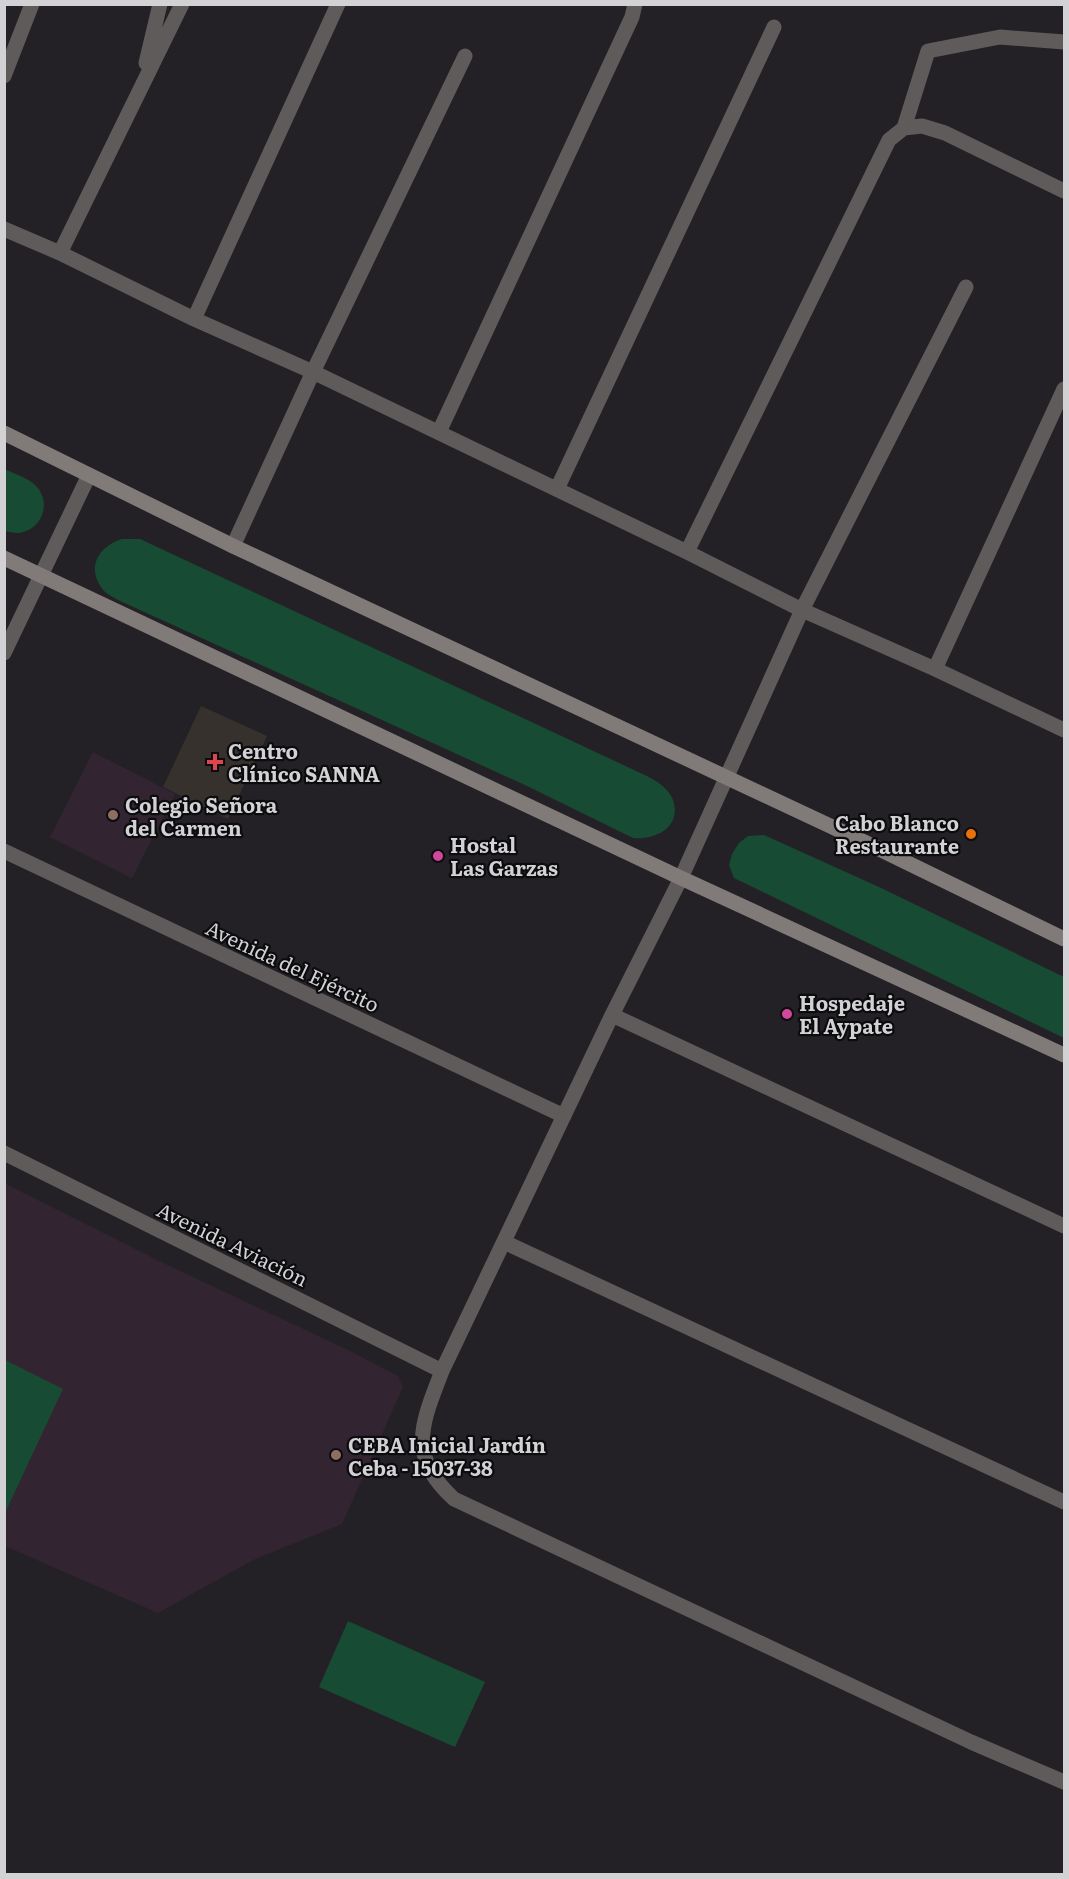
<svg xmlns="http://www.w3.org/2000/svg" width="1069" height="1879" viewBox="0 0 1069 1879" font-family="Literata,serif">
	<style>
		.education { fill: #322431 }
		.green { fill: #184b33 }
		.building { fill: #37312e }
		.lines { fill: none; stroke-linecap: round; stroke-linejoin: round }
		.minor { stroke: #5e5b5a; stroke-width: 15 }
		.secondary { stroke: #807b79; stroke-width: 15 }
		.health-dot { fill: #e0444e; stroke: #0c0b0e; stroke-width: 2 }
		.education-dot { fill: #8d6e63; stroke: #0c0b0e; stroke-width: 2 }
		.food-dot { fill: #e8710a; stroke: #0c0b0e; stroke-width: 2 }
		.hotel-dot { fill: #d1479c; stroke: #0c0b0e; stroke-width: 2 }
		.labels { text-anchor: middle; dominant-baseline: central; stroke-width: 4.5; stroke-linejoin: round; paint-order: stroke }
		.poi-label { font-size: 20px; font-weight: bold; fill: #d2d1d4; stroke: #0c0b0e; text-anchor: start }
		.street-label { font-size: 20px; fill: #d2d1d4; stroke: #0c0b0e }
	</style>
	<rect width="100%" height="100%" fill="#242126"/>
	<path class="education" d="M93 752 175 794 132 878 50 837Z
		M4 1183 159 1261 348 1350 398 1376 403 1387 342 1524 253 1560 158 1613 5 1546Z"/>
	<path class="green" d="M4 469C15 474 29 478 37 487 52 504 41 531 18 533 14 533 9 532 5 531Z
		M122 539H140L649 777C658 782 669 789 673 800 682 827 656 840 633 838L525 785 118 600C114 597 108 595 105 592 85 570 97 547 122 539Z
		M764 835 879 887 1064 977V1038L734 878 729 865 732 854 739 843 748 836Z
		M5 1360 63 1389 5 1513Z
		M348 1621 485 1682 455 1747 319 1687Z"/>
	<path class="building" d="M201 706 267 736 228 819 163 787Z"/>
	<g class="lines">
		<path class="minor" d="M146 63 160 4
			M4 76 32 4
			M904 128 928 51 1000 37 1064 42
			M4 229 60 253 194 319 313 372 687 552 802 610 935 669 1064 730
			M60 253 182 4
			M966 287 802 610 681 878 612 1015 442 1371C422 1423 406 1456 454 1499L971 1742 1064 1782
			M194 319 338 4
			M439 432 632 17 635 4
			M557 489 774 27
			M233 546 313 372 465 56
			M687 552 889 140 904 128 922 126 945 133 1064 191
			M4 653 89 475
			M935 669 1064 389
			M4 851 564 1116
			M612 1015 1064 1226
			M4 1153 442 1371
			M504 1242 1064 1502"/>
		<path class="secondary" d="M4 433 233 546 875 847 1064 939
			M4 558 681 878 1064 1055"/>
	</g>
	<path class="health-dot" d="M212 753h6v6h6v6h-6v6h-6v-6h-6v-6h6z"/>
	<g class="education-dot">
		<circle cx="113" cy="815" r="6"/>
		<circle cx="336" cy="1455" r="6"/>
	</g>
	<circle class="food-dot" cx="971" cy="834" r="6"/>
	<g class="hotel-dot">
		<circle cx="438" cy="856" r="6"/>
		<circle cx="787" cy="1014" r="6"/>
	</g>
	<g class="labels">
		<g class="poi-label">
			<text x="228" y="750">Centro<tspan x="228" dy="23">Clínico SANNA</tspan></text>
			<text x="125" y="804">Colegio Señora<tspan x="125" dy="23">del Carmen</tspan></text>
			<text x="959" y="822" text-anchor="end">Cabo Blanco<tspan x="959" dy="23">Restaurante</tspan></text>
			<text x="450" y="844">Hostal<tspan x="450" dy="23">Las Garzas</tspan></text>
			<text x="799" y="1002">Hospedaje<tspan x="799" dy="23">El Aypate</tspan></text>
			<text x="348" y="1444">CEBA Inicial Jardín<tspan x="348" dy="23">Ceba - 15037-38</tspan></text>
		</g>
		<g class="street-label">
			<text transform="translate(293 965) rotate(25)">Avenida del Ejército</text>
			<text transform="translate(233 1243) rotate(26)">Avenida Aviación</text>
		</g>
	</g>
	<rect width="1069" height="1879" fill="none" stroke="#d2d1d4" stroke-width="12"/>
</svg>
